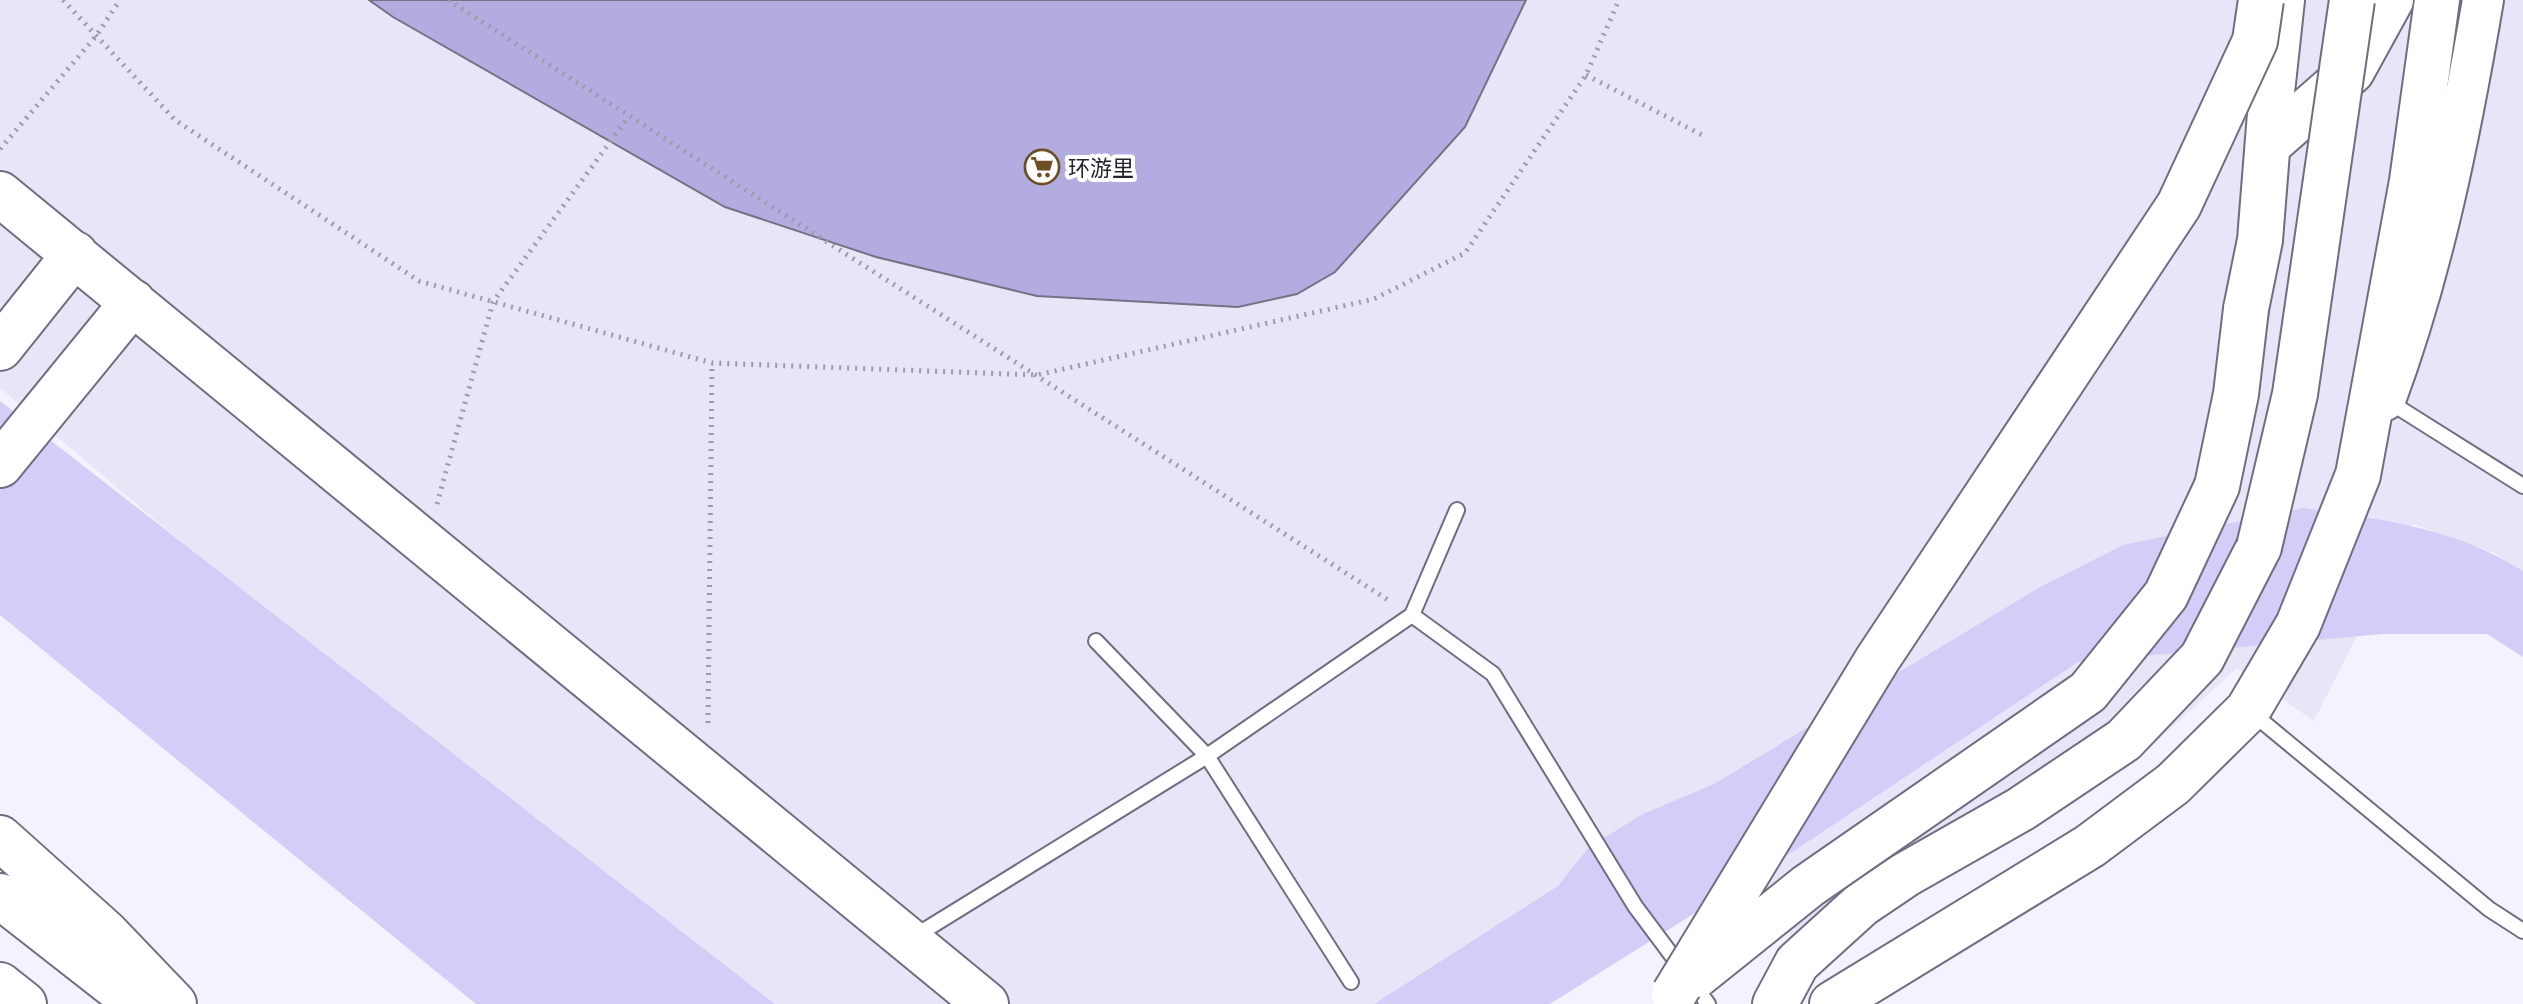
<svg xmlns="http://www.w3.org/2000/svg" width="2523" height="1004" viewBox="0 0 2523 1004" font-family="'Noto Serif','Noto Sans SC',serif">
	<style>
		.built { fill: #e7e5f7 }
		.water { fill: #d3cdf8 }
		.building { fill: #b3ace0; stroke: #747285; stroke-width: 2 }
		.lines { fill: none; stroke-linecap: round; stroke-linejoin: round }
		.service-casing { stroke: #6f6d80; stroke-width: 18 }
		.secondary-casing { stroke: #6f6d80; stroke-width: 44 }
		.primary-casing { stroke: #6f6d80; stroke-width: 48 }
		.trunk-casing { stroke: #6f6d80; stroke-width: 48 }
		.path { stroke: #9c9ba6; stroke-width: 5; stroke-dasharray: 2 6; stroke-linecap: butt }
		.service { stroke: #fff; stroke-width: 14 }
		.secondary { stroke: #fff; stroke-width: 40 }
		.primary { stroke: #fff; stroke-width: 44 }
		.trunk { stroke: #fff; stroke-width: 44 }
		.primary-bridge-casing { stroke: #6f6d80; stroke-width: 48; stroke-linecap: butt }
		.primary-bridge { stroke: #fff; stroke-width: 44 }
		.labels { text-anchor: middle; dominant-baseline: central; stroke-width: 8; stroke-linejoin: round; paint-order: stroke }
		.poi-label { font-size: 22px; fill: #24232b; stroke: #fff; text-anchor: start }
	</style>
	<rect width="100%" height="100%" fill="#f3f2ff"/>
	<path class="built" d="M0 0H2523V571L2494 553 2413 524 2314 721 2237 668 2124 771 2095 737 1793 936 1717 884 1589 847 1559 886 1374 1004H760L459 778 0 388Z"/>
	<path class="water" d="M0 401 775 1004H476L0 615Z
		M2304 508C2383 520 2454 527 2523 571V657L2487 634H2382L2078 662 1803 845 1550 1004H1374L1558 886 1589 847 1643 814 1714 784 2042 586 2123 545Z"/>
	<path class="building" d="M369 0H1526L1465 127 1335 272 1297 294 1238 307 1037 296 876 257 725 207 393 17Z"/>
	<g class="lines">
		<g class="service-casing">
			<path id="service" d="M2388 401 2523 486
				M1457 510 1412 615 1493 674 1635 906 1708 1004
				M1096 641 1207 756 1351 982
				M2252 713 2489 909 2523 931
				M912 938 1207 756 1412 615"/>
		</g>
		<g class="secondary-casing">
			<path id="secondary" d="M2385 400C2433 271 2460 135 2483 0"/>
		</g>
		<g class="primary-casing">
			<path id="primary" d="M2268 145 2352 71 2391 0
				M0 194 986 1004
				M2246 309 2260 240 2271 101 2282 0
				M0 348 75 254
				M0 465 133 302
				M0 838 106 933 174 1004
				M0 896 138 1004
				M1775 1004 1797 963 1862 904 1905 875 2021 809 2124 740 2202 658 2259 547
				M1832 1004 2090 846 2173 784 2248 710 2298 625 2358 475 2412 181 2437 0"/>
		</g>
		<g class="trunk-casing">
			<path id="trunk" d="M0 985 24 1004"/>
		</g>
		<path class="path" d="M63 0 175 120 419 281 712 363 1037 375 1374 299 1465 253 1586 75 1619 0
			M448 0 1388 600
			M1586 75 1704 136
			M0 149 96 36 120 0
			M437 504 493 302 629 116
			M708 723 712 363"/>
		<use href="#service" class="service"/>
		<use href="#secondary" class="secondary"/>
		<use href="#primary" class="primary"/>
		<use href="#trunk" class="trunk"/>
		<g class="primary-bridge-casing">
			<path id="primary-bridge" d="M2259 547 2295 394 2352 0
				M1697 975 1808 886 2088 692 2166 595 2217 486 2236 394 2246 309
				M1674 994 1877 660 2179 205 2255 41 2261 0"/>
		</g>
		<use href="#primary-bridge" class="primary-bridge"/>
	</g>
	<defs>
		<g id="supermarket-ring" transform="scale(1.8)"><circle r="9.5" fill="#fff" stroke="#6d4f24" stroke-width="1.5"/><path d="M-6-5.5h2.5l.6 2H6L4.5 2H-2.5L-4.4-4H-6ZM-1.5 3.2a1.3 1.3 0 1 0 .1 0ZM3 3.2a1.3 1.3 0 1 0 .1 0Z" fill="#6d4f24"/></g>
	</defs>
	<g fill-rule="evenodd">
		<use href="#supermarket-ring" x="1042" y="167"/>
	</g>
	<g class="labels">
		<g class="poi-label">
			<text x="1068" y="167">环游里</text>
		</g>
	</g>
</svg>
